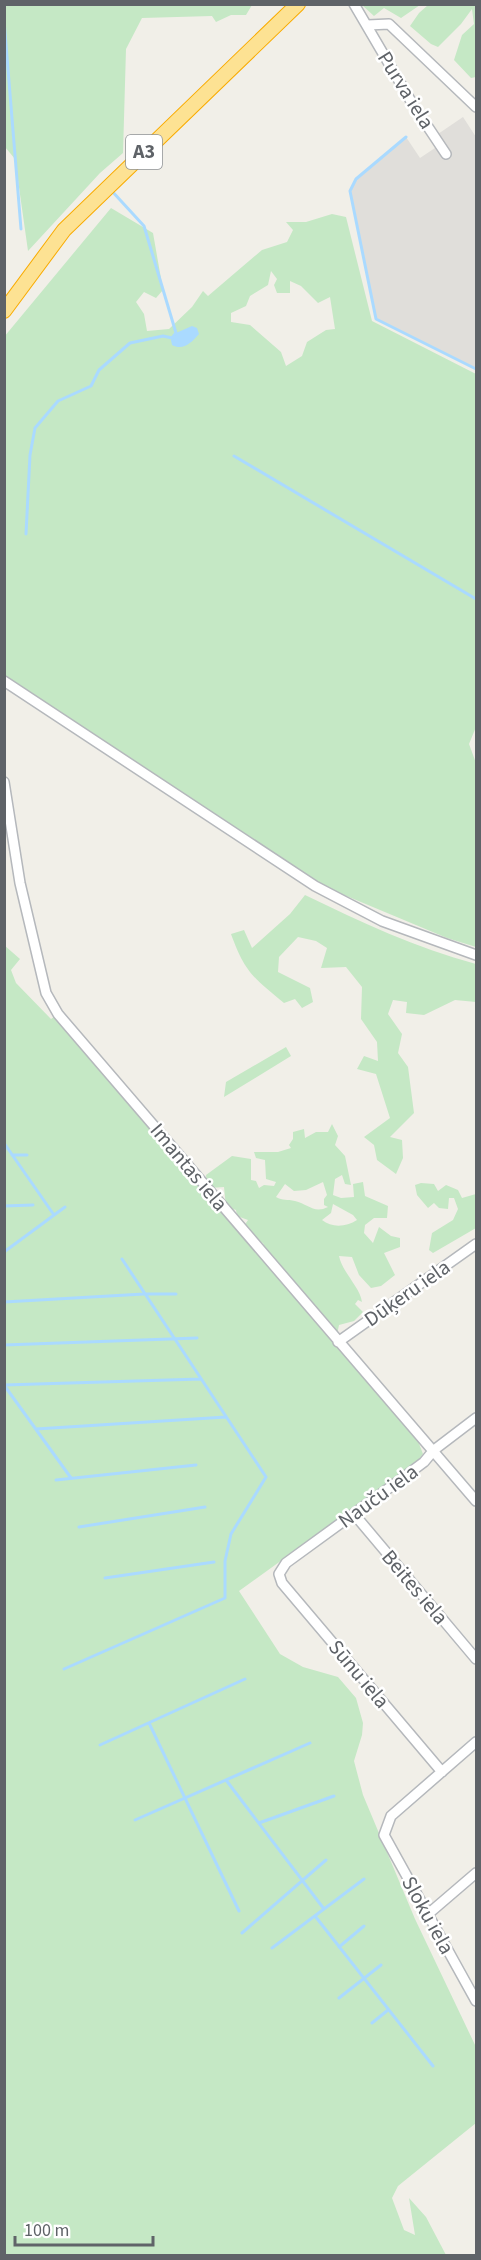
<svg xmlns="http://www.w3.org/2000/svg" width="481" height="2260" viewBox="0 0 481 2260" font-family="'Source Sans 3',sans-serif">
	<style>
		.industrial { fill: #e0deda }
		.green { fill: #c5e8c5; fill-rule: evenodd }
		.water { fill: #aadaff }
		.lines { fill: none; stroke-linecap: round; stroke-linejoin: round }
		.stream { stroke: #aadaff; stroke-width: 3 }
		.minor-casing { stroke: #b5b8bc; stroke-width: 12 }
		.highway-casing { stroke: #f9ab00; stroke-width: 16 }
		.minor { stroke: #fff; stroke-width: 9 }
		.highway { stroke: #fde293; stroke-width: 14 }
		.labels { text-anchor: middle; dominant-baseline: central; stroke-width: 5; stroke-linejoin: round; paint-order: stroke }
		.shield { fill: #fff; stroke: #8f9295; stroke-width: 1.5 }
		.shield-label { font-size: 20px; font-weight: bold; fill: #5f6368 }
		.street-label { font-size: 21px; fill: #5f6368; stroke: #fff }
	</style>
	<rect width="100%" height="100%" fill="#f1efe8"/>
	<path class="industrial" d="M463 117 476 137V369L376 319 350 191 356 179 406 137 420 158 435 148 438 134Z"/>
	<path class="green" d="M5 4 252 5 246 15H231L216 22 212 16 142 18 126 49 123 153 100 173 28 251 15 159 5 147 6 128 4 127Z
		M362 5H420L401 18 384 8 374 16Z
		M428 5H476V77L471 78 454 60 462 35 474 24 472 9 461 24 438 47 431 44 410 26 419 13Z
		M111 208 153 233 163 290 156 298 144 292 136 302 144 314 147 331 169 329 192 307 203 291 208 296 262 250 287 242 293 230 286 222H306L332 214 346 217 372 321 476 374V727L469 744 476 763V947L447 938 313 882 5 677 4 337ZM271 271 277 279 274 285 277 293H290V281L301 286 318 303 330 297 335 329 326 330 307 342 302 356 286 366 281 352 250 325 231 322V313L246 306 250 296 268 285Z
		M305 895C361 922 416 948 476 964V1002L455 1000 424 1015 406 1013 407 1002 393 1000 388 1014 402 1034 398 1053 408 1067 414 1113 390 1137 402 1140 403 1158 396 1174 377 1160 374 1145 364 1137 390 1118 376 1074 357 1069 364 1056 378 1061 377 1042 361 1019 362 987 346 967 321 968 327 948 316 941 298 937 279 957 278 972 310 988 313 1002 302 1008 295 999 284 1003C254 978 245 973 231 934L244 930 252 948 290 914Z
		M4 945 20 959 11 970 16 983 51 1019 55 1016 418 1441 423 1454 415 1464 239 1591 280 1654 303 1667 338 1677 356 1698 363 1723 362 1735 354 1761 363 1795 415 1919 476 2047V2123L398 2186 392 2198 404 2230 415 2235 409 2198 426 2217 446 2255H5Z
		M286 1047 291 1056 224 1097 226 1082Z
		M332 1124 338 1136 335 1145 345 1156 351 1185 345 1184 342 1175 335 1179 333 1195 341 1198 354 1197 353 1184 363 1182 365 1196 388 1206 387 1218H374L365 1225 364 1233 373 1243 379 1227 391 1236 400 1238V1247L384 1253 395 1275 381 1286 371 1288 359 1275 352 1257 339 1256C342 1272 360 1287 362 1302L358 1300 355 1304 363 1312 354 1321 339 1325 337 1335 317 1314 316 1305 308 1304 304 1299 305 1293 297 1291 273 1257H268L263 1243 257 1241 244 1226 248 1220 237 1216 236 1210 226 1207 224 1187 210 1188 207 1184 206 1175 232 1156 251 1159V1180L256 1181 259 1188 264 1185 274 1186 276 1182 266 1179 265 1160 256 1158 254 1152H278L291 1148 289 1145 293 1139V1132L304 1129 305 1138 316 1132H328ZM323 1182 327 1195 324 1199V1205L328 1207C314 1214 308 1204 295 1201 287 1199 283 1201 276 1197L285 1184 294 1191 306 1190ZM333 1204 353 1215 357 1220C346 1227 332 1228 322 1220L331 1213Z
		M421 1183 434 1184 438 1191 446 1185 458 1190 462 1198 476 1194V1228L433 1253 429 1250 432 1233 453 1220 458 1209 454 1198H449L448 1209 439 1208 434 1203 428 1208 417 1195 415 1185Z"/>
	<path class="water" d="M192 326 197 328 199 334C191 343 183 351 172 345L171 340 176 333Z"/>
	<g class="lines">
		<path class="stream" d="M4 20 21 229
			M406 137 356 179 350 191 376 319 476 369
			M234 456 476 599
			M26 534 30 455 35 428 58 401 91 386 99 370 130 343 163 336 172 338 176 333 144 226 110 189
			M4 1143 54 1215
			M12 1155H27
			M4 1206 33 1205
			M4 1252 65 1207
			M4 1302 144 1294H176
			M4 1345 197 1338
			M4 1385 201 1379
			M4 1385 71 1478
			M36 1429 226 1417
			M56 1480 196 1465
			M79 1527 205 1507
			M105 1578 214 1562
			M64 1669 225 1598V1561L231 1534 266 1477 122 1259
			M149 1723 239 1911
			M100 1745 245 1679
			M226 1780 324 1909
			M135 1820 310 1743
			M259 1823 334 1796
			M315 1916 433 2066
			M242 1933 326 1860
			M339 1947 364 1926
			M272 1948 364 1879
			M339 1998 381 1965
			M372 2023 388 2010"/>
		<g class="minor-casing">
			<path id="minor" d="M354 4 412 103 446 154
				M368 25 389 24 476 107
				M4 681 315 886 382 921 476 955
				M4 782 20 883 46 993 58 1014 476 1501
				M338 1342 476 1244
				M354 1514 476 1659
				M476 1742 391 1816 384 1835 476 2001
				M442 1772 282 1583 279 1574 286 1563 400 1480 424 1462 434 1450 476 1418
				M427 1915 476 1873"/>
		</g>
		<g class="highway-casing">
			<path id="highway" d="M4 311 64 230 298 4"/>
		</g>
		<use href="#minor" class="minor"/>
		<use href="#highway" class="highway"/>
	</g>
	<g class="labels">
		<rect class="shield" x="126" y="135" width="36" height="34" rx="4.5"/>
		<g class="shield-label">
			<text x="144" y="152">A3</text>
		</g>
		<g class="street-label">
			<text transform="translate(406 90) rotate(58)">Purva iela</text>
			<text transform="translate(189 1167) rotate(50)">Imantas iela</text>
			<text transform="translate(407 1293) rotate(-35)">Dūķeru iela</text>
			<text transform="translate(378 1496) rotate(-36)">Nauču iela</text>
			<text transform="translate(415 1587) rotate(50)">Beites iela</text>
			<text transform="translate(359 1674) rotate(50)">Sūnu iela</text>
			<text transform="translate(428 1915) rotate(61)">Sloku iela</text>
		</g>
	</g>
	<rect width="481" height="2260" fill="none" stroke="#5f6368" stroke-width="12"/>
	<path d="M15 2236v9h138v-9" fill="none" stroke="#5f6368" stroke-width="3"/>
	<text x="24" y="2236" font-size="18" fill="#5f6368" stroke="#ffffff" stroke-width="4.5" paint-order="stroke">100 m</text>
</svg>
